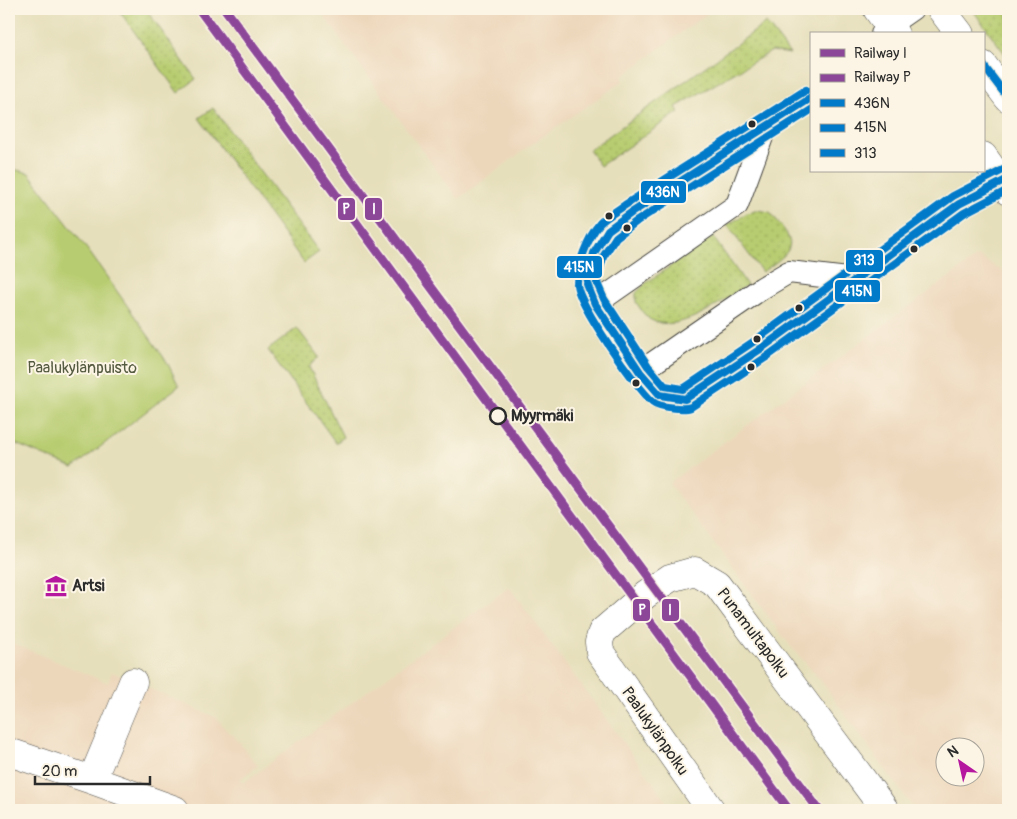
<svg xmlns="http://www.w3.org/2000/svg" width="1017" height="819" viewBox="0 0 1017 819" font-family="Pangolin,sans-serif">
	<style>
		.built { fill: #edd7bb; fill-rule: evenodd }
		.grass { fill: url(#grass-dots); stroke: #717c4e }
		.park { fill: #b7cc70; stroke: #717c4e }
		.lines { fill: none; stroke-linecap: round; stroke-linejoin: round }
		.lane-casing { stroke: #474641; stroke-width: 24 }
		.street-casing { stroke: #474641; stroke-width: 29 }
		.secondary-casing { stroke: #474641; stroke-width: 29 }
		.lane { stroke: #fff; stroke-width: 22 }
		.street { stroke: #fff; stroke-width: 28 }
		.secondary { stroke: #fff; stroke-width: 28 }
		.bus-1-casing { stroke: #fcf5e5; stroke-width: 11 }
		.bus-2-casing { stroke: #fcf5e5; stroke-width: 11 }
		.bus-3-casing { stroke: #fcf5e5; stroke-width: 11 }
		.bus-1 { stroke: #007ac9; stroke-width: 8 }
		.bus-2 { stroke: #007ac9; stroke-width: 8 }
		.bus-3 { stroke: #007ac9; stroke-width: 8 }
		.rail-1-casing { stroke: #fcf5e5; stroke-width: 12 }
		.rail-2-casing { stroke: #fcf5e5; stroke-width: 12 }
		.rail-1 { stroke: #8c4799; stroke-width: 9 }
		.rail-2 { stroke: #8c4799; stroke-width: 9 }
		.bus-dot { fill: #2b2b2b; stroke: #fcf5e5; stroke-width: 2 }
		.stop-dot { fill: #fcf5e5; stroke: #2b2b2b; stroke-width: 2.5 }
		.labels { text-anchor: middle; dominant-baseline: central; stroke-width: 4; stroke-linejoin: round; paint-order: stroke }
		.park-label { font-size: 16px; fill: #555b40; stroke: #fcf5e5 }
		.stop-label { font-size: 16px; font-weight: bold; fill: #2b2b2b; stroke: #fcf5e5; text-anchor: start }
		.poi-label { font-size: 16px; font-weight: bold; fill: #2b2b2b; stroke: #fcf5e5; text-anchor: start }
		.street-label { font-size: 16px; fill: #2b2b2b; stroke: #fcf5e5 }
		.line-badge { stroke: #fcf5e5; stroke-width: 2 }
		.badge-label { font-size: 14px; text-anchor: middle; font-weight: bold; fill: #fff }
	</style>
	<defs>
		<pattern id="grass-dots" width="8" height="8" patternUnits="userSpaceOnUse" patternTransform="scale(1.25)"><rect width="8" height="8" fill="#b7cc70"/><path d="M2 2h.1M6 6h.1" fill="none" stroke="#9eaf61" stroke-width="1.8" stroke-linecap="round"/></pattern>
	</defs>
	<rect width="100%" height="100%" fill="#fcf5e5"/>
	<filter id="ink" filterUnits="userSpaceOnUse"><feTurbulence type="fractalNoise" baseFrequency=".02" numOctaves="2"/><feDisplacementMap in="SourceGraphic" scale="10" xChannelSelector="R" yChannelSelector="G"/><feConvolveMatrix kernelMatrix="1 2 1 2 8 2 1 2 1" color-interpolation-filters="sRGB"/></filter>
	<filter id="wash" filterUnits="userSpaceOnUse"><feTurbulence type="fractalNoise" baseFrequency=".0096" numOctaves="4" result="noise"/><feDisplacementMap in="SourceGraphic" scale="20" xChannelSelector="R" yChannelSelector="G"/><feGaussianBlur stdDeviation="1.12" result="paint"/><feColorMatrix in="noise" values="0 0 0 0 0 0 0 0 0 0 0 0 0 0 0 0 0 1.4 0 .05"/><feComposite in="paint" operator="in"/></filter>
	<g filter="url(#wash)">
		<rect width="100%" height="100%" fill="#e6dfbb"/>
		<path class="built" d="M319 9H713L621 77 623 81 536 141 458 199Z
			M978 256 1008 275V810H915L819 678 789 644 669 483ZM944 746H974V776H944Z
			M509 587 673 810H9V642L108 683 112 672 217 718 226 730 233 735 258 766 240 779 243 783Z"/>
		<path class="grass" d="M118 9H146L196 79 178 93Z
			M972 9H1008V58Z
			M766 23 790 54 772 51 676 107 679 112 600 166 589 150Z
			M213 108 319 252 304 263 199 118Z
			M758 210 770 212C797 244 798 248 762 272L727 225 747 213Z
			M713 237 747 285C724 300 680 335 651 320 645 317 640 308 636 302V293L646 283Z
			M297 328 319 357 309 367 343 437 336 443 268 350Z"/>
		<path class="park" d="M9 168 29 173 90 253 167 362 179 386 73 468 9 441Z"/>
	</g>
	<g filter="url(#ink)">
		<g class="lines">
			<g class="lane-casing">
				<path id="lane" d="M882 34 889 25 912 9
					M811 98 682 179 631 213 608 230 594 253 587 284 595 304 640 372 660 395 685 399 759 350 959 204 1008 179
					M595 304 737 205 766 126
					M640 372 762 288 789 272 856 280"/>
			</g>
			<g class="street-casing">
				<path id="street" d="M9 752 92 780 175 810
					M92 780 133 682
					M711 810 600 652 599 642 602 632 645 595 670 578 695 571 717 584 885 810"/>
			</g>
			<g class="secondary-casing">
				<path id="secondary" d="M877 9 895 34
					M941 9 960 34
					M983 65 1008 98
					M983 156 1008 191"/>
			</g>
			<use href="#lane" class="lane"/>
			<use href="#street" class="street"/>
			<use href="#secondary" class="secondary"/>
			<g class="bus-1-casing">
				<path id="bus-1" d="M983 65 1008 98
					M811 98 631 213 608 230 594 253 587 284 595 304 640 372 660 395 685 399 759 350 959 204 1008 179"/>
			</g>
			<g class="bus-2-casing">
				<path id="bus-2" d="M806 90 625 205C617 211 607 216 600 223 588 237 577 265 577 284 577 303 637 389 653 402 659 407 684 410 691 407L765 358 964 213 1008 190"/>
			</g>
			<g class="bus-3-casing">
				<path id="bus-3" d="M811 110 637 221 616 237 603 257 597 283 604 299 648 366 665 386 683 389 753 342 953 196 1003 170"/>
			</g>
			<use href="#bus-1" class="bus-1"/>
			<use href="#bus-2" class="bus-2"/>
			<use href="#bus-3" class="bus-3"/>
			<g class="rail-1-casing">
				<path id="rail-1" d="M225 9 819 810"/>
			</g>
			<g class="rail-2-casing">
				<path id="rail-2" d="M199 9 789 810"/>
			</g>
			<use href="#rail-1" class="rail-1"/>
			<use href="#rail-2" class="rail-2"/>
		</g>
	</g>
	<defs>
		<g id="museum-bare" transform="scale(1.725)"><path d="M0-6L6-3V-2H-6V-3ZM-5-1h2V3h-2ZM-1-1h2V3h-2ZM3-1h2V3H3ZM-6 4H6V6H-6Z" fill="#b5179e" stroke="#fcf5e5" stroke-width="2.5" paint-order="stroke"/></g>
	</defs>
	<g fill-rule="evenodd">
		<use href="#museum-bare" x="56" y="586"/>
	</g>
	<g class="bus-dot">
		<circle cx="752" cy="124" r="4.5"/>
		<circle cx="609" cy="216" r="4.5"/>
		<circle cx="627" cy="228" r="4.5"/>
		<circle cx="914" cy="249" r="4.5"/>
		<circle cx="799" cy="308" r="4.5"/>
		<circle cx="757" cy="339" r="4.5"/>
		<circle cx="751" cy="367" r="4.5"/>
		<circle cx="636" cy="383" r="4.5"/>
	</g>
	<circle class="stop-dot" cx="498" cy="416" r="8"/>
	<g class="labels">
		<g class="park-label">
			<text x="82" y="368">Paalukylänpuisto</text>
		</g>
		<g class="stop-label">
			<text x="511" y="416">Myyrmäki</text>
		</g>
		<g class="poi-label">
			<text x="72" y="586">Artsi</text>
		</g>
		<g class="street-label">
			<text transform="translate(753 633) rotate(53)">Punamultapolku</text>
			<text transform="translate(655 731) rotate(55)">Paalukylänpolku</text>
		</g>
	</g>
	<g class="line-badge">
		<rect x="640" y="180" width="47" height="24" rx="5" fill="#007ac9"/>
		<rect x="337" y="197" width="19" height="24" rx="5" fill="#8c4799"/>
		<rect x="364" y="197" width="19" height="24" rx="5" fill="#8c4799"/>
		<rect x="845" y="249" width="39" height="24" rx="5" fill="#007ac9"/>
		<rect x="556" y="255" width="47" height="24" rx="5" fill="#007ac9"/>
		<rect x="834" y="279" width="47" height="24" rx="5" fill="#007ac9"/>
		<rect x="661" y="598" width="19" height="24" rx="5" fill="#8c4799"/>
		<rect x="632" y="598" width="19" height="24" rx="5" fill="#8c4799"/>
	</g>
	<g class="badge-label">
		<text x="663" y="197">436N</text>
		<text x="346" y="214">P</text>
		<text x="374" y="214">I</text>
		<text x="864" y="265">313</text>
		<text x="579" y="272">415N</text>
		<text x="857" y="296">415N</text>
		<text x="670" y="615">I</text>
		<text x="642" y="615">P</text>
	</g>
	<rect width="1017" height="819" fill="none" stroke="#fcf5e5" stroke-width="30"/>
	<rect x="810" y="32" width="175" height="140" fill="#fcf5e5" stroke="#a8a49b"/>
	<rect x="820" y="49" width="25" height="8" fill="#8c4799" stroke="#a8a49b"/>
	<text x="854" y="58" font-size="15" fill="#2b2b2b">Railway I</text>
	<rect x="820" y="74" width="25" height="8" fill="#8c4799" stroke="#a8a49b"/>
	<text x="854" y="82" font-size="15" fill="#2b2b2b">Railway P</text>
	<rect x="820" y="99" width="25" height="8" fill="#007ac9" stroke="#a8a49b"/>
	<text x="854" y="108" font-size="15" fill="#2b2b2b">436N</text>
	<rect x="820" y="124" width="25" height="8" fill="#007ac9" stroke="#a8a49b"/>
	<text x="854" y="132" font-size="15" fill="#2b2b2b">415N</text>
	<rect x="820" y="149" width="25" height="8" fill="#007ac9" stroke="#a8a49b"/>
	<text x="854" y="158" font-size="15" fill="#2b2b2b">313</text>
	<g transform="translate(960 762) rotate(326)"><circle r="24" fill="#fcf5e5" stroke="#a8a49b"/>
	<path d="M0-4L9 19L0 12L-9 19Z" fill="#b5179e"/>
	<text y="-8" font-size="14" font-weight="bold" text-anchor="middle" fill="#2b2b2b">N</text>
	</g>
	<path d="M35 776v8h115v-8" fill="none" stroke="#2b2b2b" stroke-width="2.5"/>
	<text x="42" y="776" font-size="15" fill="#2b2b2b" stroke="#fcf5e5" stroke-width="4" paint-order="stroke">20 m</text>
</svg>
